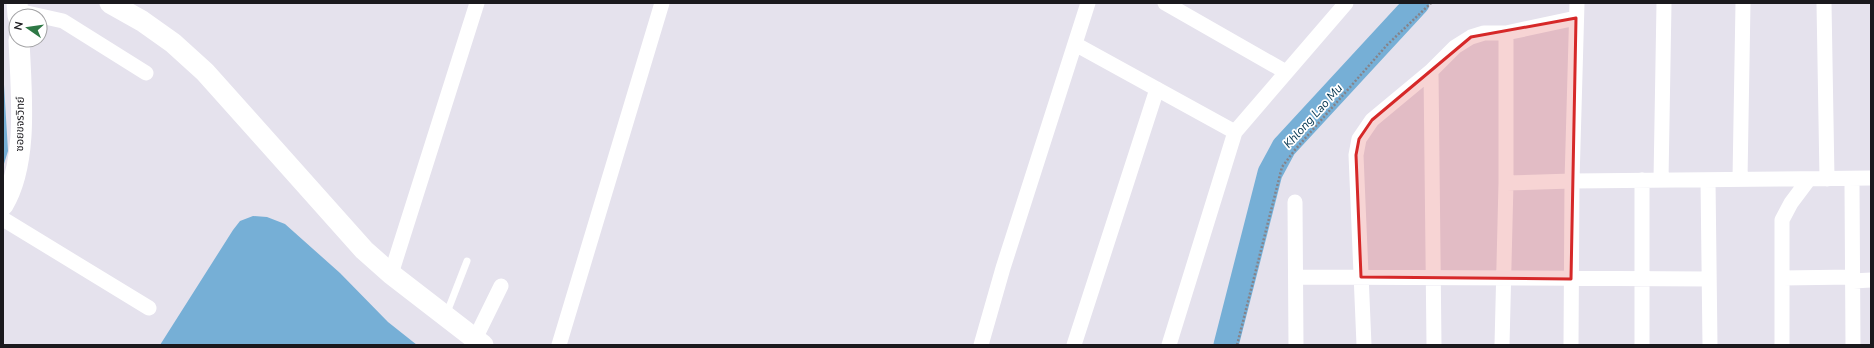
<svg xmlns="http://www.w3.org/2000/svg" width="1874" height="348" viewBox="0 0 1874 348" font-family="'Nunito Sans','Noto Sans Thai',sans-serif">
	<style>
		.water { fill: #76afd6 }
		.lines { fill: none; stroke-linecap: round; stroke-linejoin: round }
		.river { stroke: #76afd6; stroke-width: 25 }
		.path { stroke: #85838a; stroke-width: 2.5; stroke-dasharray: 2 2; stroke-linecap: butt }
		.lane { stroke: #fff; stroke-width: 7 }
		.street { stroke: #fff; stroke-width: 15 }
		.secondary { stroke: #fff; stroke-width: 21 }
		.marked { fill: #d62828; fill-opacity: 0.2; stroke: #d62828; stroke-width: 3; stroke-linejoin: round }
		.labels { text-anchor: middle; dominant-baseline: central; stroke-width: 3.5; stroke-linejoin: round; paint-order: stroke }
		.street-label { font-size: 11px; fill: #1a191d; stroke: #fff }
		.water-label { font-size: 12px; font-style: italic; fill: #03344f; stroke: #fff }
	</style>
	<rect width="100%" height="100%" fill="#e5e2ed"/>
	<path class="water" d="M3 68 8 151 3 167Z
		M253 216 267 217 285 224 340 273 388 322 417 345H160L233 230 240 221Z"/>
	<g class="lines">
		<path class="river" d="M1226 345 1270 173 1284 147 1417 3"/>
		<path class="path" d="M1237 345 1282 167 1294 151 1387 45 1431 3"/>
		<path class="lane" d="M446 315 467 261"/>
		<path class="street" d="M1165 3 1286 72
			M1824 3 1827 179
			M18 11 63 21 146 73
			M1075 44 1235 132
			M1431 71 1434 345
			M1740 179 1743 3
			M1661 180 1664 3
			M1708 180 1710 345
			M1506 183 1572 181 1871 178
			M1852 186 1853 345
			M1295 202 1296 345
			M3 219 149 308
			M391 274 477 3
			M1296 277 1709 279
			M1782 278 1853 277
			M1853 281 1871 280
			M475 339 501 286
			M559 345 662 3
			M981 345 1003 268 1088 3
			M1074 345 1157 89
			M1169 345 1235 132 1346 3
			M1364 345 1356 155 1359 139 1372 120 1431 71 1455 47 1471 37 1484 33H1506L1576 18
			M1502 345 1506 183V33
			M1571 345 1572 181 1577 3
			M1642 345V180
			M1782 345V220L1791 203 1809 179"/>
		<path class="secondary" d="M17 3 18 16
			M110 3 142 21 173 43 205 72 364 250 391 274 483 345
			M3 205C29 162 21 90 19 40"/>
	</g>
	<path class="marked" d="M1576 18 1571 279 1361 277 1356 155 1359 139 1372 120 1471 37Z"/>
	<g class="labels">
		<g class="street-label">
			<text transform="translate(20 124) rotate(-89)">ซอยขจรวิทย์</text>
		</g>
		<g class="water-label">
			<text transform="translate(1313 116) rotate(-48)">Khlong Lao Mu</text>
		</g>
	</g>
	<rect width="1874" height="348" fill="none" stroke="#1a191d" stroke-width="8"/>
	<g transform="translate(28 28) rotate(283)"><circle r="19" fill="#ffffff" stroke="#a3a3a5"/>
	<path d="M0-3L7 15L0 10L-7 15Z" fill="#2e7845"/>
	<text y="-6" font-size="11" font-weight="bold" text-anchor="middle" fill="#1a191d">N</text>
	</g>
</svg>
